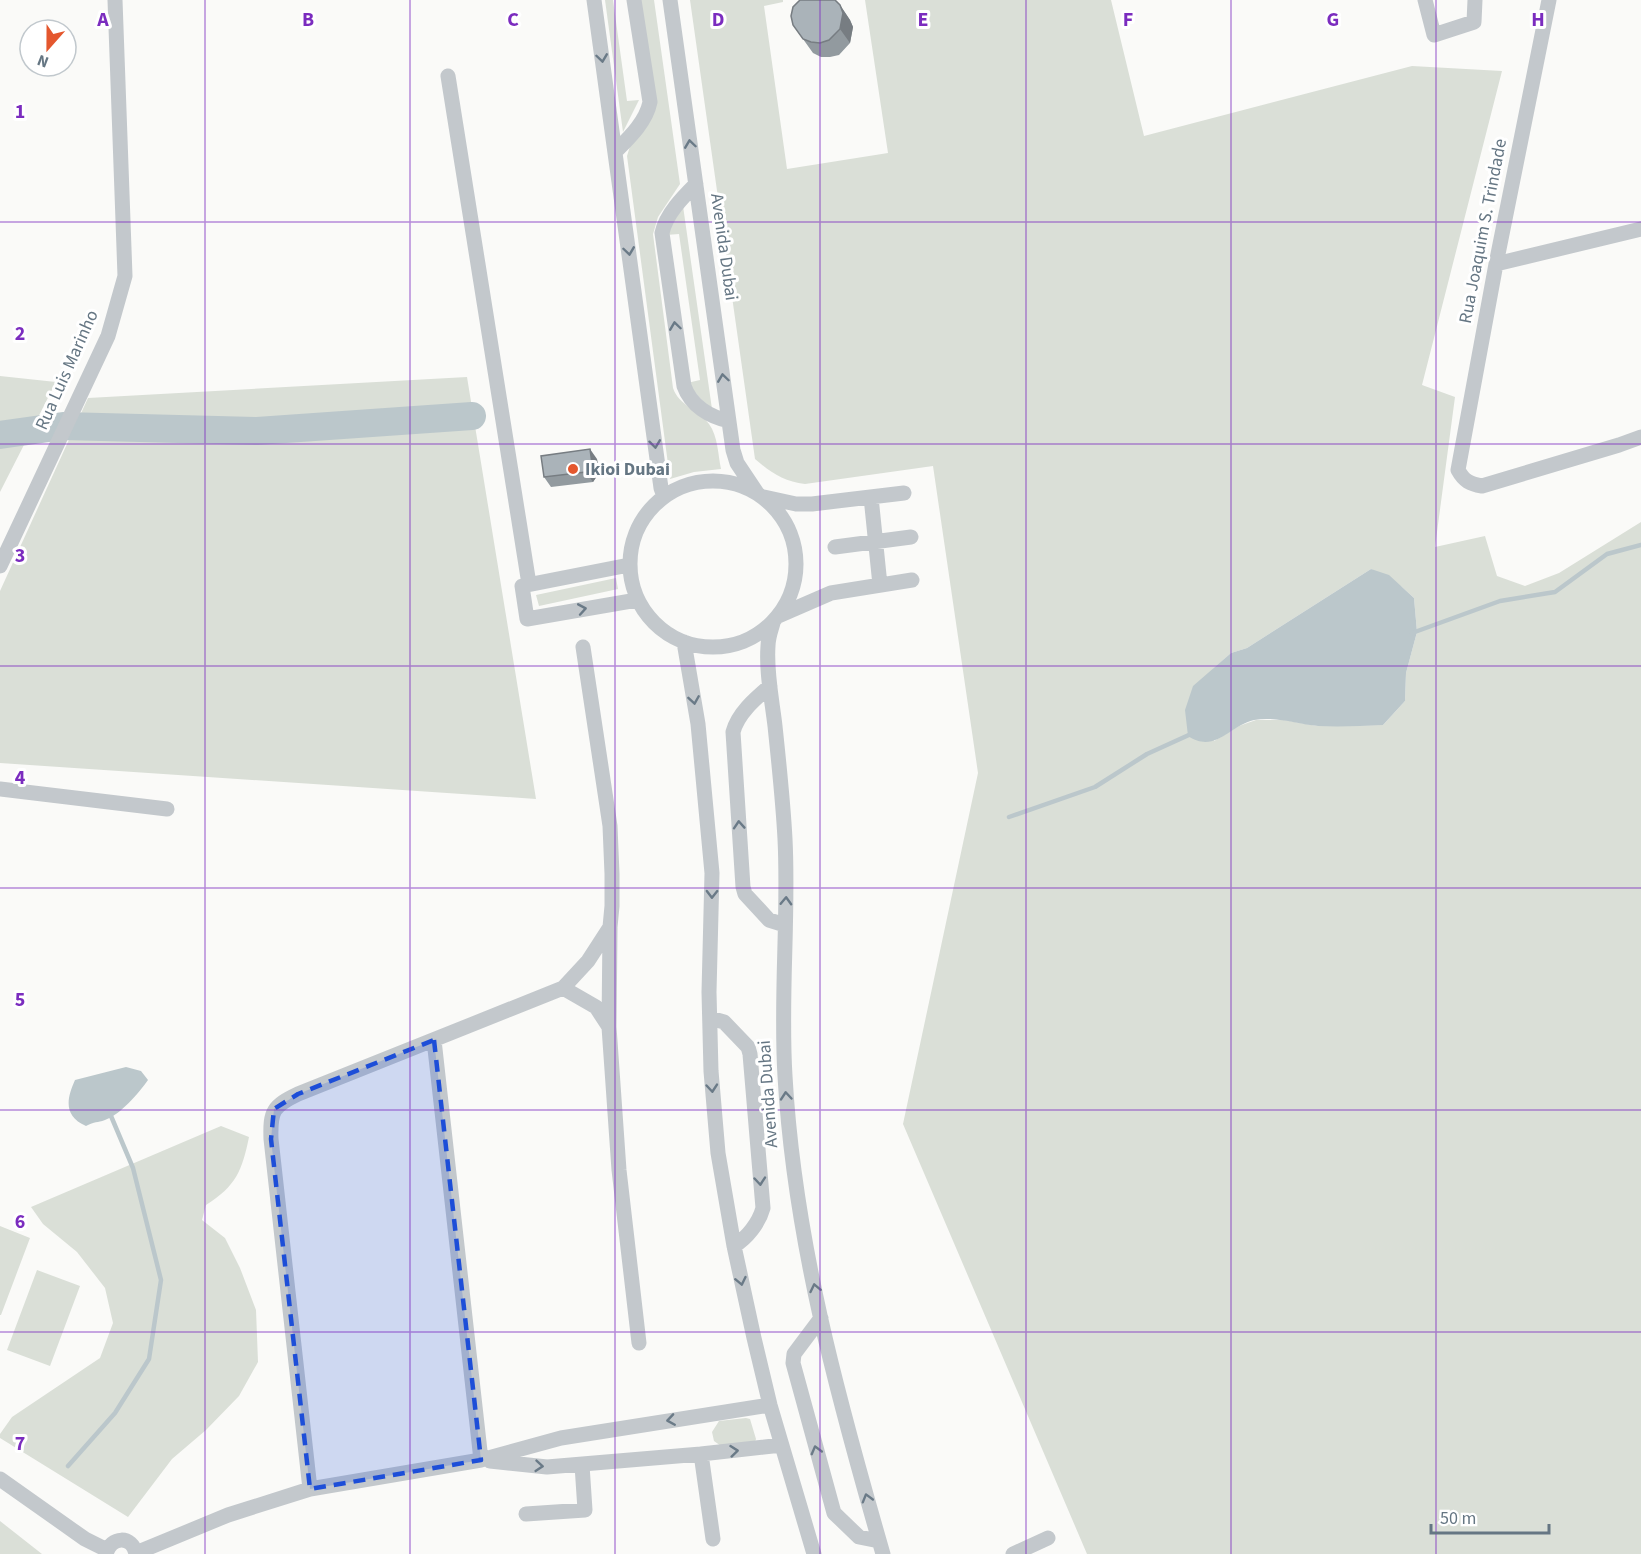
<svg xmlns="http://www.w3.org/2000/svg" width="1641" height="1554" viewBox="0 0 1641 1554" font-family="'Source Sans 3',sans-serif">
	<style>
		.green { fill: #dadfd7; fill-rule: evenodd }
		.water { fill: #bbc7cb }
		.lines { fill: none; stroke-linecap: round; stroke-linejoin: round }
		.stream { stroke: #bbc7cb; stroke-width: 4.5 }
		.river { stroke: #bbc7cb; stroke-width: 28 }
		.minor { stroke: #c3c8cc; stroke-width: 15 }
		.wall { fill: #929a9f }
		.shaded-wall { fill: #777d82 }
		.building { fill: #aab3b9; stroke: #777d82; stroke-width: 1.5 }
		.oneway { stroke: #6a7a87 }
		.marked { fill: #1d4ed8; fill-opacity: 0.2; stroke: #1d4ed8; stroke-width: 4.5; stroke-dasharray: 12 8; stroke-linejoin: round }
		.grid { fill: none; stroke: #7b2cbf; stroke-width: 1.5; stroke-opacity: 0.55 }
		.poi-dot { fill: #e4572e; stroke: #fff; stroke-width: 2 }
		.labels { text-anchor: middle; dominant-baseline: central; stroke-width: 6; stroke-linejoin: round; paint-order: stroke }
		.street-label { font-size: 18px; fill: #657683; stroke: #fff }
		.poi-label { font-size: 18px; font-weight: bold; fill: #657683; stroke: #fff; text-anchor: start }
		.grid-label { font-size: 20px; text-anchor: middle; font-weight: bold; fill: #7b2cbf; stroke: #fff; stroke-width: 6; stroke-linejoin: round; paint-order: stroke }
	</style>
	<rect width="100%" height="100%" fill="#fafaf8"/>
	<path class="green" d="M605 0H613L627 101 639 100 623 132Z
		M638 0H654L680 184 658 217 653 234 673 388C679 406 698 409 709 424 718 436 718 455 721 469L694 472 670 479 627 156 631 143 646 120Z
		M690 0H783V2L764 6 787 169 888 153 865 0H1111L1144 136 1412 66 1502 71 1422 385 1455 397 1435 547 1485 536 1497 576 1525 586 1559 573 1641 522V1554H1087L903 1124 978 773 933 466 805 484C784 482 770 472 755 459ZM1371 569 1402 587 1414 598 1417 632 1406 673 1405 701 1383 725 1317 726 1284 720H1256L1239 726 1214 741 1213 669 1231 653 1247 648Z
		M683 206 712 409 706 405 687 383 700 380 679 234 666 235Z
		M0 376 56 382 0 492Z
		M467 377 536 799 0 763V591L88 398Z
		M616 578 618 589 539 606 536 595Z
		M221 1126 249 1137C242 1171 236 1186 206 1205L202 1220 225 1238 240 1268 256 1310 258 1362 239 1396 206 1430 172 1459 128 1517 0 1438V1434L12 1417 100 1358 113 1323 105 1288 77 1252 43 1224 31 1207Z
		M0 1226 30 1238 1 1315H0Z
		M37 1270 80 1286 50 1366 7 1350Z
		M746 1418 750 1419 756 1439 755 1442 721 1446 714 1441 712 1432 719 1421Z
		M0 1521 42 1554H0Z"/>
	<path class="water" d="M1371 569 1389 575 1414 598 1417 632 1406 673 1405 701 1383 725C1361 726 1340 727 1318 726 1297 724 1275 716 1254 720 1229 726 1215 754 1188 736L1185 710 1193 686 1231 653 1247 648Z
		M126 1067 141 1071 148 1080C139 1093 120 1115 105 1120 97 1123 95 1121 86 1126 64 1116 66 1100 75 1080Z"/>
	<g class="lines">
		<path class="stream" d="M1412 633 1500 601 1555 592 1607 554 1641 545
			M1009 817 1095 787 1147 754 1191 734
			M68 1466 115 1413 149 1359 161 1280 133 1168 111 1116"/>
		<path class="river" d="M0 435 63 426 257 431 472 416"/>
		<path class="minor" d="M594 0 661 488 664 496
			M670 0 733 450 737 463 757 493
			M1425 0 1434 35 1474 22 1475 0
			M1549 0 1496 264 1458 470C1464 481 1470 484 1482 486L1619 445 1641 437
			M448 76 529 584
			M615 152C629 138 646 122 650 102L634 0
			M696 184C683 197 666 214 662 233L684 386C691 406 710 417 729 421
			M1496 264 1641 229
			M630 564a83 83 0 1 1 166 0a83 83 0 1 1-166 0Z
			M764 497 796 504H812L904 493
			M871 497 880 585
			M835 547 911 537
			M629 565 522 586 527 619 637 600
			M0 566 108 336 125 276 115 0
			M778 616 831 593 912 580
			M773 623C771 630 768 638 768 646 766 672 772 700 775 726 779 764 783 801 785 839 789 918 780 997 785 1076 794 1239 838 1398 883 1554
			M684 642 698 724 712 873 709 992 711 1071 718 1153 734 1246 754 1338 770 1405 814 1554
			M583 647 610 826 612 874V906L610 927 588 961 563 988 596 1007 609 1027 619 1170 639 1343
			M770 686C756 698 738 713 733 732L743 887 745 894 769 920 785 925
			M0 789 167 809
			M710 1018 724 1022 748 1047 750 1054 763 1208C759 1223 747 1238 734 1246
			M609 1027 610 928
			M434 1040 481 1460
			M821 1318 794 1354 793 1363 834 1513 859 1537 879 1541
			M701 1454 713 1539
			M490 1461 547 1467 701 1454 782 1445
			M0 1479 85 1539 107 1550
			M310 1489 271 1139C270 1111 273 1106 298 1094L563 988
			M526 1514 585 1510 582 1465
			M136 1553 228 1515 310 1489 481 1460 561 1438 770 1405
			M106 1554C111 1536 132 1535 136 1554
			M1013 1554 1048 1538"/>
	</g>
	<path class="wall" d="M840 5 850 20 853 27 850 43 839 55 830 57H821L813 53 793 25Z
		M597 459 599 473 593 482 551 487 544 477Z"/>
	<path class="shaded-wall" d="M840 5 850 20 853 27 850 43 840 29Z
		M590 449 597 459 599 473 593 482 586 472Z"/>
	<path class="building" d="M800 0H835L840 5 843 13 840 29 829 40 820 43 811 42 803 39 793 25 791 16 793 7Z
		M590 449 592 464 586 472 544 477 541 456Z"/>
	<defs><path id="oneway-chevron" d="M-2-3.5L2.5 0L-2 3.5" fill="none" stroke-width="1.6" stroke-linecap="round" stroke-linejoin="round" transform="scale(1.5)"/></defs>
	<g class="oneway">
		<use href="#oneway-chevron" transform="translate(602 58) rotate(82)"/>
		<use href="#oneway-chevron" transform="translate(690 144) rotate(-98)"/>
		<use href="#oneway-chevron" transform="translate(629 251) rotate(82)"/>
		<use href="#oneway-chevron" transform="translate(675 326) rotate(-98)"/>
		<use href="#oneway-chevron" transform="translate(723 378) rotate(-98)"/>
		<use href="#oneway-chevron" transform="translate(655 444) rotate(83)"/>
		<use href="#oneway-chevron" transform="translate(582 609) rotate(-10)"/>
		<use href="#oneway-chevron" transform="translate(694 700) rotate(81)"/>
		<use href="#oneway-chevron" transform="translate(739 825) rotate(-94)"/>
		<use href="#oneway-chevron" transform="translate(712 894) rotate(91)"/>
		<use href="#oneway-chevron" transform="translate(786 901) rotate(-88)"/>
		<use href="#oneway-chevron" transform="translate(712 1088) rotate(85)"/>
		<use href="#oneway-chevron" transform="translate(786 1096) rotate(-95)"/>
		<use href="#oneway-chevron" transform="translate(760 1181) rotate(85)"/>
		<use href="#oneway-chevron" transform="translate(741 1281) rotate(78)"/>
		<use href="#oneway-chevron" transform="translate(815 1288) rotate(-102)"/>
		<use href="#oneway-chevron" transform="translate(671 1420) rotate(171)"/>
		<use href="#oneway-chevron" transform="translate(816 1450) rotate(-105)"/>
		<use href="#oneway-chevron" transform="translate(734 1451) rotate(-6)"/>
		<use href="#oneway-chevron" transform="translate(539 1466) rotate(5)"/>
		<use href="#oneway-chevron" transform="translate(867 1498) rotate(-106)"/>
	</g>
	<path class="marked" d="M434 1040 481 1460 310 1489 271 1139 274 1109 298 1094Z"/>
	<path class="grid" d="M205 0V1554M410 0V1554M615 0V1554M820 0V1554M1026 0V1554M1231 0V1554M1436 0V1554M0 222H1641M0 444H1641M0 666H1641M0 888H1641M0 1110H1641M0 1332H1641"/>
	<circle class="poi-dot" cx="573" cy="469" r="6"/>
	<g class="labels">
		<g class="street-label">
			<text transform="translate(1483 231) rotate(-79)">Rua Joaquim S. Trindade</text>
			<text transform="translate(724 247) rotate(82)">Avenida Dubai</text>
			<text transform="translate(67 370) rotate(-66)">Rua Luis Marinho</text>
			<text transform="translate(768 1094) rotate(-94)">Avenida Dubai</text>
		</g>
		<g class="poi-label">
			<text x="585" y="469">Ikioi Dubai</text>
		</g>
	</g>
	<g class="grid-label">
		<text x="103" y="26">A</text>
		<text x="308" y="26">B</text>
		<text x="513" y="26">C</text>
		<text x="718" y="26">D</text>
		<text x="923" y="26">E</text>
		<text x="1128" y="26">F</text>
		<text x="1333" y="26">G</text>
		<text x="1538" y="26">H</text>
		<text x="20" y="118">1</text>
		<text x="20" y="340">2</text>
		<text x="20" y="562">3</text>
		<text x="20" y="784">4</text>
		<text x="20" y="1006">5</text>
		<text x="20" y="1228">6</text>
		<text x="20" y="1450">7</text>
	</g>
	<g transform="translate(48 48) rotate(201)"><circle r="28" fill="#ffffff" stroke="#c1c8cd" stroke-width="1.5"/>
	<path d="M0-4.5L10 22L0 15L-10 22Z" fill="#e4572e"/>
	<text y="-9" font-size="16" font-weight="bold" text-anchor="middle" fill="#657683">N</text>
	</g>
	<path d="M1431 1524v9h118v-9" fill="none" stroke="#657683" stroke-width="3"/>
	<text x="1440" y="1524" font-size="18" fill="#657683" stroke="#ffffff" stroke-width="4.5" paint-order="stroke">50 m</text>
</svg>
